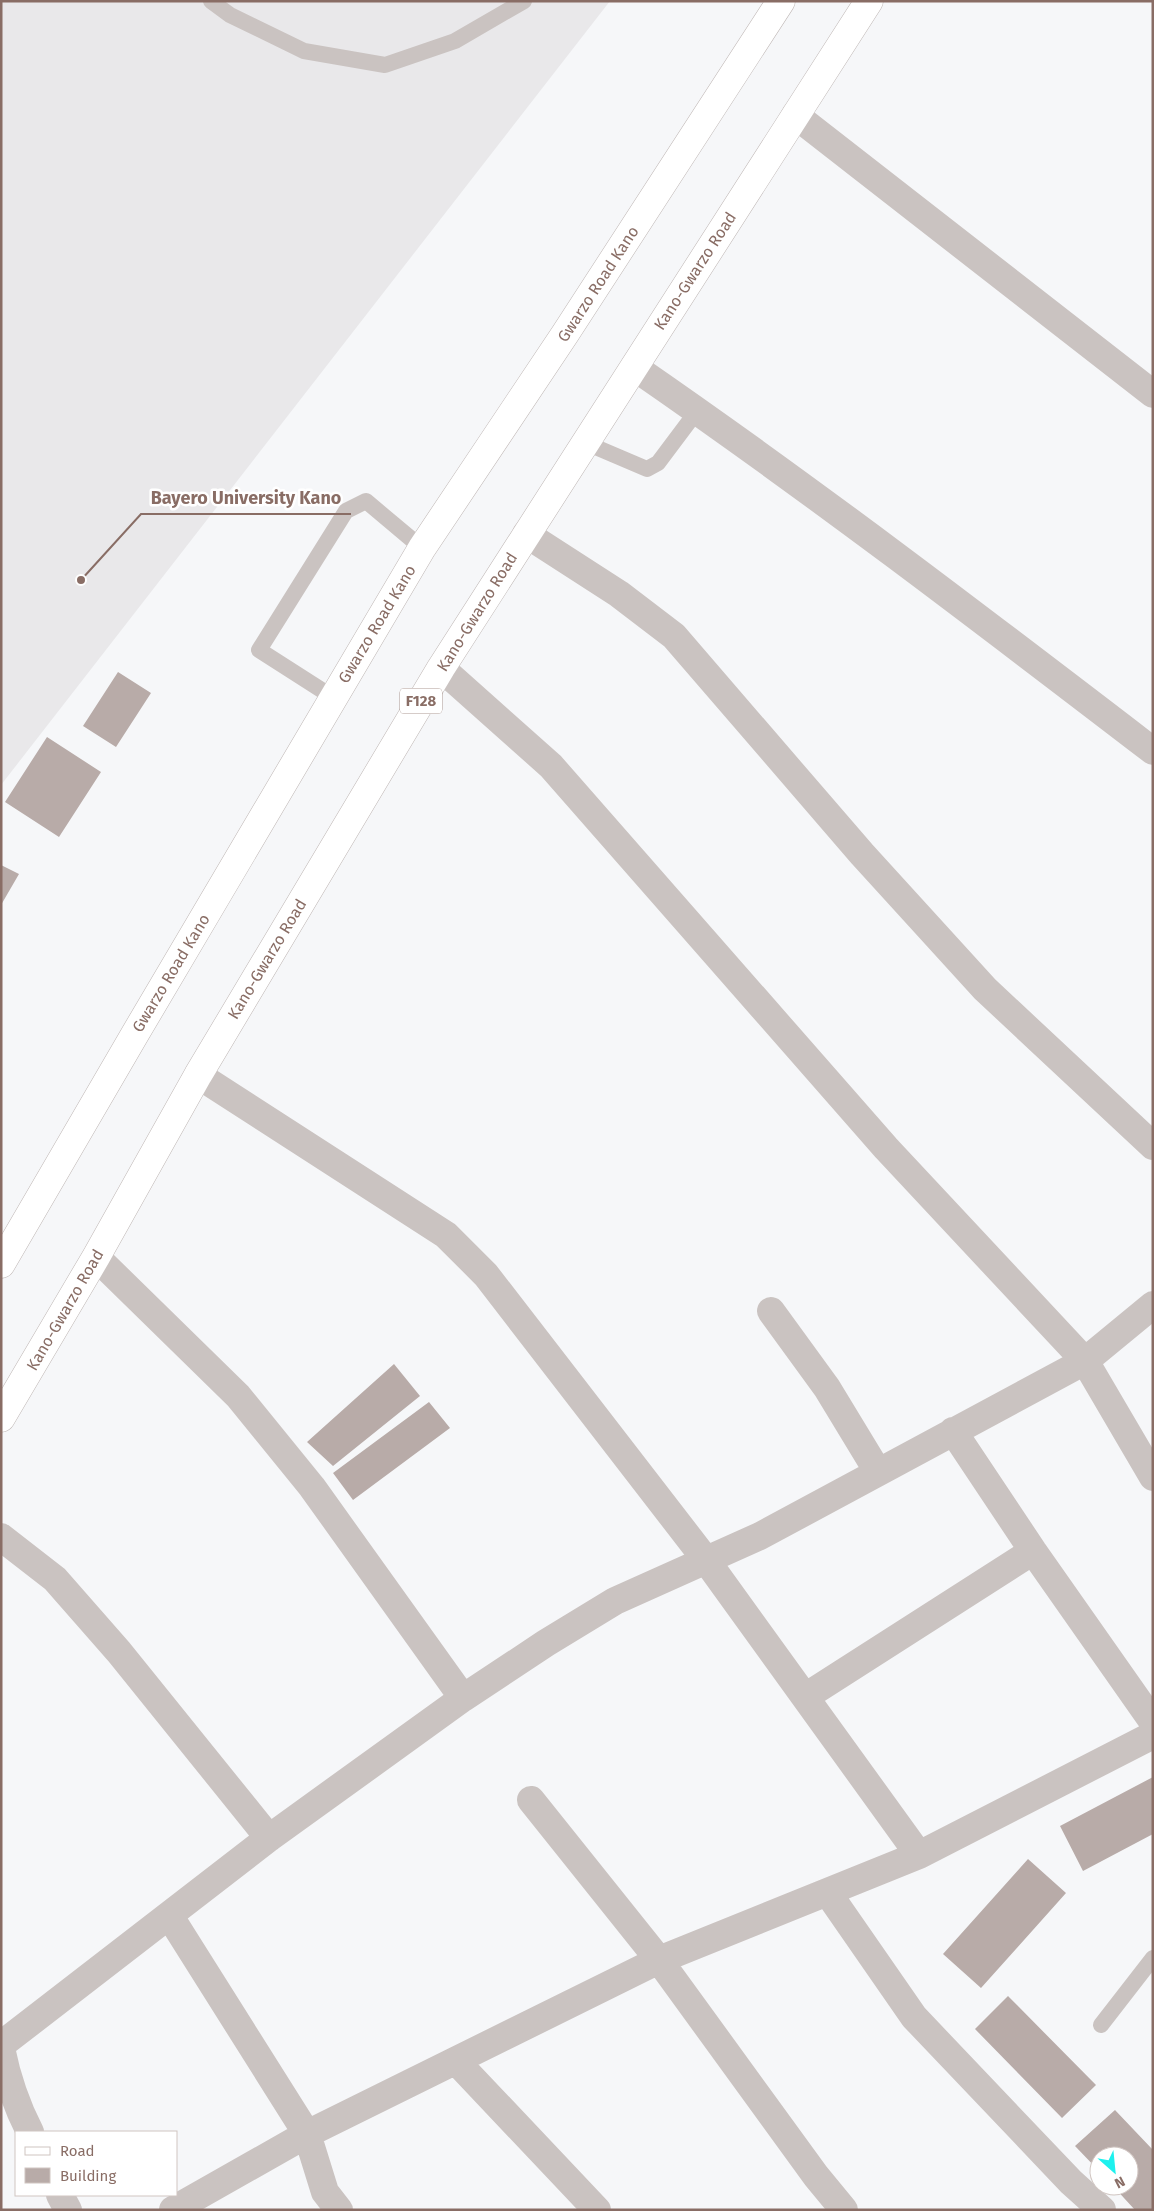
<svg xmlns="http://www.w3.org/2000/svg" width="1154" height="2211" viewBox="0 0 1154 2211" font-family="'Fira Sans',sans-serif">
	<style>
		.built { fill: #e9e8ea }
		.building { fill: #b8aba8 }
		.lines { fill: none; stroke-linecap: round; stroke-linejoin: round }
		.primary-casing { stroke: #beb6b4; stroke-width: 29 }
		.lane { stroke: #cac3c1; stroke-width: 16 }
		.street { stroke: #cac3c1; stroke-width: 28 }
		.primary { stroke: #fff; stroke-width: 28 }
		.labels { text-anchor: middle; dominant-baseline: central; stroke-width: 5; stroke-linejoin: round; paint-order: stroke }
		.shield { fill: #fff; stroke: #ac9993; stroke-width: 1 }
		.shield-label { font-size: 15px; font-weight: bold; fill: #896d65 }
		.street-label { font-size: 16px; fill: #896d65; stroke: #fff }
		.leader { fill: none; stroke: #896d65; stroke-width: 2 }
		.callout-dot { fill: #896d65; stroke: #fff; stroke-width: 2 }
		.callout-label { font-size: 18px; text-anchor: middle; font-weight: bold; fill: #896d65; stroke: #fff; stroke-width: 5; stroke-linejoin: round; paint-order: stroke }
	</style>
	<rect width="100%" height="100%" fill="#f6f7f9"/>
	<path class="built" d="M1 1H610L1 785Z"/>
	<path class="building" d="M118 672 151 693 116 747 83 726Z
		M47 737 101 772 59 837 5 802Z
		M1 865 19 874 1 905Z
		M394 1364 420 1396 333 1466 307 1442Z
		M429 1402 450 1428 353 1500 333 1473Z
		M1153 1777V1834L1083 1871 1060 1826Z
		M1028 1859 1066 1893 981 1988 943 1954Z
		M1008 1996 1096 2085 1062 2118 975 2029Z
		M1115 2110 1153 2150V2210H1135L1113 2186H1129V2156H1099V2171L1075 2146Z"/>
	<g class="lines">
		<g class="primary-casing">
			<path id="primary" d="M1 1264 135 1034 422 548 565 334 781 1
				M1 1418 96 1257 198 1075 441 668 869 1"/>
		</g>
		<path class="lane" d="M211 1 230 15 304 51 385 65 455 41 524 1
			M586 443 647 469 658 463 697 411
			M334 698 259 650 346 511 366 501 422 548
			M1101 2025 1153 1958"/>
		<path class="street" d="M795 115 1153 394
			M634 367C811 489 982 620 1153 751
			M526 534 619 594 674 636 862 854 985 989 1153 1146
			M441 668 551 766 886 1148 1085 1361 1153 1477
			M198 1075 446 1235 486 1275 706 1560 919 1855
			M96 1257 238 1396 312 1487 463 1698
			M771 1311 827 1388 878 1472
			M953 1431 1033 1551 1153 1722
			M1 1537 55 1579 119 1652 269 1838
			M805 1697 1033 1551
			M531 1800 659 1960 816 2176 844 2210
			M828 1893 914 2017 1071 2182 1102 2210
			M169 1915 307 2134 325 2192 339 2210
			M1 2045 269 1838 463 1698 546 1643 615 1601 760 1536 1085 1361 1153 1305
			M1 2048C7 2078 16 2105 30 2132
			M456 2061 597 2210
			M60 2195 68 2210
			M173 2210 307 2134 659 1960 919 1855 1153 1735"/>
		<use href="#primary" class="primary"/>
	</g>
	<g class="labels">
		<rect class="shield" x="400" y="688.5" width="42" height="25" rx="4"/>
		<g class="shield-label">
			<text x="421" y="701">F128</text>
		</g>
		<g class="street-label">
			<text transform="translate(695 271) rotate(-57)">Kano-Gwarzo Road</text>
			<text transform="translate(598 284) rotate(-57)">Gwarzo Road Kano</text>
			<text transform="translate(477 612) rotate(-58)">Kano-Gwarzo Road</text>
			<text transform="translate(377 624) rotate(-59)">Gwarzo Road Kano</text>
			<text transform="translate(267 959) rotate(-59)">Kano-Gwarzo Road</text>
			<text transform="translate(171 973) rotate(-59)">Gwarzo Road Kano</text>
			<text transform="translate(65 1310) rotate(-60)">Kano-Gwarzo Road</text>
		</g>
	</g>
	<path class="leader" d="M81 580L141 514H351"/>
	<circle class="callout-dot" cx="81" cy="580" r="5"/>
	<g class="callout-label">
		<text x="246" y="504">Bayero University Kano</text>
	</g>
	<rect width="1154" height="2211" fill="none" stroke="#896d65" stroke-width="5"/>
	<rect x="15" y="2131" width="162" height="65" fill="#ffffff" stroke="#d0c5c1"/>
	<rect x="25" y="2147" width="25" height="8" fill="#ffffff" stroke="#d0c5c1"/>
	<text x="60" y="2156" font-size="15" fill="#896d65">Road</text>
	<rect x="25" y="2168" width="25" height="15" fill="#b8aba8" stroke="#d0c5c1"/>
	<text x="60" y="2181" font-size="15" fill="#896d65">Building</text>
	<g transform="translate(1114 2171) rotate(153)"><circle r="24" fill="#ffffff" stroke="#d0c5c1"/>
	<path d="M0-4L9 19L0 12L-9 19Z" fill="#1ef1ee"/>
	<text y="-8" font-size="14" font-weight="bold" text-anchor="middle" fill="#896d65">N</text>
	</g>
</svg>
